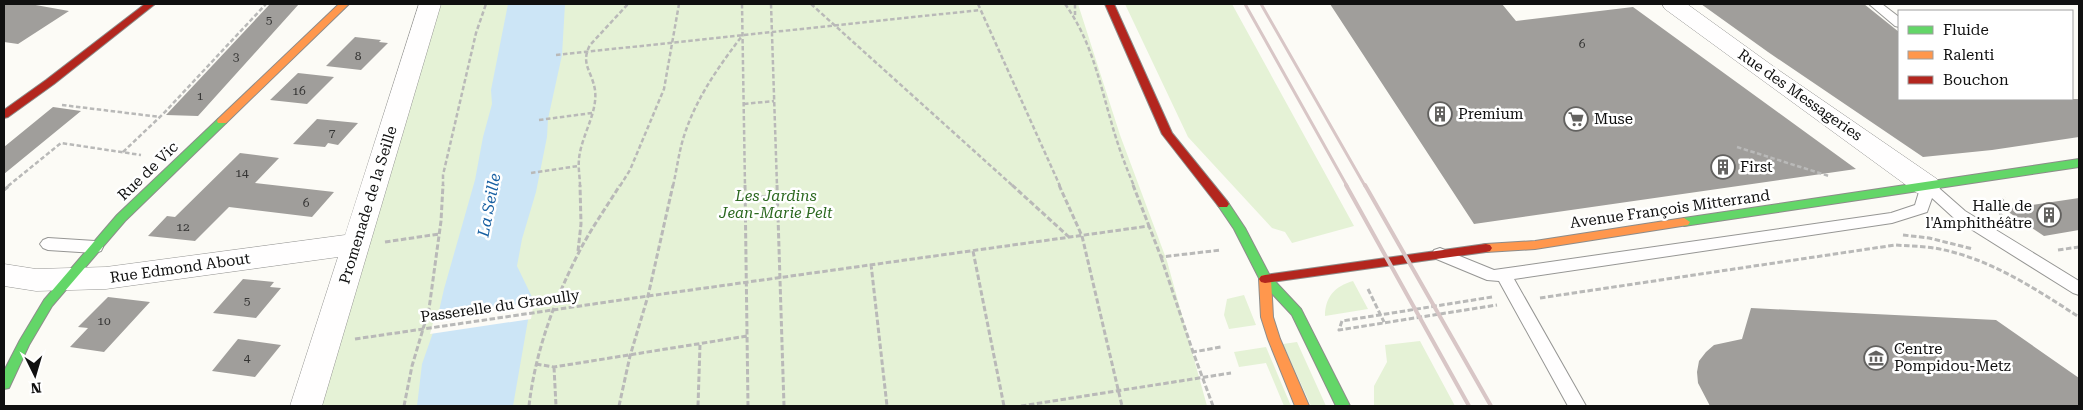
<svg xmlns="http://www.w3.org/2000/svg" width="2083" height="410" viewBox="0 0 2083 410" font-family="'Roboto Serif',serif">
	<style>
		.green { fill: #e5f2d6 }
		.water { fill: #cce5f6 }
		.pier { fill: #fcfbf6 }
		.building { fill: #a09e9b }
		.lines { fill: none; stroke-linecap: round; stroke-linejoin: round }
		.lane-casing { stroke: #969694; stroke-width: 2 }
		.street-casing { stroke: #969694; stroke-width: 1 }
		.fast-casing { stroke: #8d8c8a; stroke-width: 2 }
		.slow-casing { stroke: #8d8c8a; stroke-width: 2 }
		.jam-casing { stroke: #8d8c8a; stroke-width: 2 }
		.path-far1 { stroke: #b9b9b8; stroke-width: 2.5; stroke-dasharray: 4.5 2.5; stroke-linecap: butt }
		.path { stroke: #b9b9b8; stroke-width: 3; stroke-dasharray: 5.5 2.5; stroke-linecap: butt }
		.lane { fill: #fffefe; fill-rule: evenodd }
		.street { fill: #fffefe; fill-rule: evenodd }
		.fast { fill: #63d668; fill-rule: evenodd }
		.slow { fill: #ff974d; fill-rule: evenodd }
		.jam { fill: #b3261e; fill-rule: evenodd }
		.rail-far1 { stroke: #d8c6c6; stroke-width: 3 }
		.rail { stroke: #d8c6c6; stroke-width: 4 }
		.path-bridge { stroke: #b9b9b8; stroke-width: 3; stroke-dasharray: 5.5 2.5; stroke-linecap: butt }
		.labels { text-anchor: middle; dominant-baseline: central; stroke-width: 5; stroke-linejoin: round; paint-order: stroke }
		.number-label { font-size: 12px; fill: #343433 }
		.street-label { font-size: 15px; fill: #101010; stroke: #fff }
		.poi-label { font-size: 15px; fill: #101010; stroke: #fff; text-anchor: start }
		.park-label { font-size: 15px; font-style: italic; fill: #2b681f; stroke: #fff }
		.water-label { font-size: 16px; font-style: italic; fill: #1860a2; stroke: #fff }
	</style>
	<rect width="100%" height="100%" fill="#fcfbf6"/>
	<path class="green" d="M440 4H1078L1120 135 1167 261 1207 406H315Z
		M1125 4H1232L1354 226 1292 243 1285 232 1272 228 1188 137Z
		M1353 281 1368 309 1325 316C1325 297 1335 286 1353 281Z
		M1244 295 1256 325 1229 329 1224 315 1227 299Z
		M1420 341 1455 406H1374V386L1387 362 1385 345Z
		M1297 342 1326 406H1311L1283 344Z
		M1266 347 1291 406H1284L1266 363 1239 367 1234 352Z"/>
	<path class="water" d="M508 4H565L562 55 548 119 547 137 536 192 522 239 517 266 532 297 513 406H417L422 364 436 324 444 289 475 180 483 137 492 104 491 90Z"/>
	<path class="pier" d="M534 302 531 319 430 334 435 315Z"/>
	<path class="building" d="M4 4H30L69 11 18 44 4 42Z
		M270 4H299L198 116 166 115Z
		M1330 4H1502L1516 21 1633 7 1856 169 1474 224Z
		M1701 4H1864L1899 32V99H2079V137L1992 150 1923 157 1768 52Z
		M355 37 381 40 379 42 388 43 361 70 326 66Z
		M298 73 334 77 307 104 270 100Z
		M53 107 81 111 4 174V147Z
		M317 119 358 123 338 145 328 143 325 147 293 144Z
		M240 153 279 158 255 183 334 192 312 217 229 207 195 241 148 236 167 216 175 217Z
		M2079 198V230L2044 236 2004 209Z
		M243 279 274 282 270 287 281 288 256 318 213 313Z
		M108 297 150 302 104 352 70 347 88 328 78 327Z
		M1751 308 1996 320 2079 378V406H1710L1698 383 1697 372 1699 361 1706 352 1714 345 1742 339Z
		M238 339 281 345 255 377 212 371Z"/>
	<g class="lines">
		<g class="lane-casing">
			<path id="lane" d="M1869 4H1882L1899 17V27L1895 26Z
				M1927 181 1932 182 1965 211 2079 281V295L2073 293 1955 219 1932 198 1927 212 1892 223 1514 279 1586 406H1568L1499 281 1487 280 1434 258 1432 254 1434 250 1440 248 1494 270 1891 213 1915 205 1922 182Z
				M48 238 95 241 101 243 103 247 101 251 95 253 48 250 43 248 40 244 43 240Z"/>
		</g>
		<g class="street-casing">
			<path id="street" d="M419 4H441L322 406H290L338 257 106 289 36 291 4 286V264L36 269 106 267 345 235Z
				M1662 4H1687L1777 69 1937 179 1941 186 1937 193 1927 195 1917 193 1665 9Z"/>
		</g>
		<g class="fast-casing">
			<path id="fast" d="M222 118 227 121 226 123 125 221 52 306 29 345 9 388 4 389V371L20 340 44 300 117 215 218 119Z
				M2079 159V167L1684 226 1678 222 1684 218Z
				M1223 200 1227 201 1245 228 1270 276 1301 309 1350 406H1336L1292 315 1261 282 1234 229 1217 204Z"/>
		</g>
		<g class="slow-casing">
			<path id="slow" d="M339 4H349L226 123H218L217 121 218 119Z
				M1684 218 1690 222 1688 225 1535 249 1486 252 1482 251 1480 248 1482 245 1486 244 1535 241Z
				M1265 275 1269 276 1271 279 1273 317 1280 339 1309 406H1295L1268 339 1261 317 1259 279 1261 276Z"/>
		</g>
		<g class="jam-casing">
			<path id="jam" d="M145 4H155L54 84 8 117 4 118V110L46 80Z
				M1105 4H1114L1172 133 1227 201 1229 204 1227 207H1219L1162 134Z
				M1486 244 1490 245 1492 248 1490 251 1486 252 1265 283 1261 282 1259 279 1261 276 1265 275Z"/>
		</g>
		<path class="path-far1" d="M742 4 745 186
			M771 4 777 186
			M811 4 1013 186
			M978 4 1060 186
			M1065 4C1091 40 1099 80 1111 121 1117 143 1125 165 1134 186
			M1075 4V15
			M556 55 980 10
			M744 104 774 101
			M62 105 160 117
			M539 120 592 113
			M1737 147 1829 176
			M123 152 163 114 266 4
			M531 173 578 166
			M8 186 61 143 141 155
			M443 186V175L476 33 486 4
			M580 186C580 178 578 168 579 159 581 136 598 113 595 90 592 71 580 64 590 45L628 4
			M620 186 630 170 664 89 679 4
			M673 186C677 169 679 150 685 133 697 97 719 66 742 36"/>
		<path class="path" d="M745 185 748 406
			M777 185 784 406
			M1012 185 1069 237
			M1059 185 1082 236 1122 406
			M1133 185 1149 226
			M4 190 10 185
			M745 199 777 195
			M2002 217 1997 206 2005 197
			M1903 235 1929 238 1973 249
			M385 242 439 234
			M2058 250 2079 247
			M578 251 581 224 580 185
			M973 251 1004 406
			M1161 257 1193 352
			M871 264 887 406
			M1368 289 1384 322
			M648 296 1149 226 1161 257 1221 250
			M1492 297 1342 321 1339 330 1497 305
			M1540 298 1895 245C1908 246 1921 246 1934 248 1988 257 2034 288 2079 317
			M536 364 554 367 747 336
			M554 367 556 406
			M404 406 412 366 429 309 441 221 443 185
			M529 406C535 353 554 301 578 254 590 230 606 208 620 185
			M619 406 630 356 648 296 673 185
			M698 406 700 345
			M1021 406 1231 373
			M1213 406 1193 352 1221 347"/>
		<use href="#lane" class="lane"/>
		<use href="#street" class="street"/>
		<use href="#fast" class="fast"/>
		<use href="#slow" class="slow"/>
		<use href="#jam" class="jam"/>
		<path class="rail-far1" d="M1245 4 1347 186
			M1261 4 1365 186"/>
		<path class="rail" d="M1346 185 1469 406
			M1365 185 1491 406"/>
		<path class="path-bridge" d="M355 339 648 296"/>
	</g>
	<defs>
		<g id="building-ring" transform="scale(1.25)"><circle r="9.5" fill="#fff" stroke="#636260" stroke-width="1.5"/><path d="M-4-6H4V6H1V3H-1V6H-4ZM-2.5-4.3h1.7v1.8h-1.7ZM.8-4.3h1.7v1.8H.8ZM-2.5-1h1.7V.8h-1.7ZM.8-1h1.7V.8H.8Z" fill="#636260"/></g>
		<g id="supermarket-ring" transform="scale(1.25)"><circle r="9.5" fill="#fff" stroke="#636260" stroke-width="1.5"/><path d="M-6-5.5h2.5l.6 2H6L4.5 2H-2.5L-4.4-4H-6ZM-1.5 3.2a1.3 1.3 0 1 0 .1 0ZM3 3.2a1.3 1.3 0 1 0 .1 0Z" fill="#636260"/></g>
		<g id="museum-ring" transform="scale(1.25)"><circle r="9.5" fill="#fff" stroke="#636260" stroke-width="1.5"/><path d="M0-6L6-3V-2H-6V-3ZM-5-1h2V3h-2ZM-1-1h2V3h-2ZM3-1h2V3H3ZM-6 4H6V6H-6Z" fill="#636260"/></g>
	</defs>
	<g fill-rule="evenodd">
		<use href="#building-ring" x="1440" y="114"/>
		<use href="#supermarket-ring" x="1576" y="119"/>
		<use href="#building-ring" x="1723" y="167"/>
		<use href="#building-ring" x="2049" y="215"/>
		<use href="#museum-ring" x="1876" y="358"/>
	</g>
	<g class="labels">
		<g class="number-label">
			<text x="269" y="20">5</text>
			<text x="1582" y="44">6</text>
			<text x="358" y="56">8</text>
			<text x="236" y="57">3</text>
			<text x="299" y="91">16</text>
			<text x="200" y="96">1</text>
			<text x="332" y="133">7</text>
			<text x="242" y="173">14</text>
			<text x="306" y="203">6</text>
			<text x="183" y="227">12</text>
			<text x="247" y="301">5</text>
			<text x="104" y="321">10</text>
			<text x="247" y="358">4</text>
		</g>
		<g class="street-label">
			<text transform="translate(1800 95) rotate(35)">Rue des Messageries</text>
			<text transform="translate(148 171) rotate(-44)">Rue de Vic</text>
			<text transform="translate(368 205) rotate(-73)">Promenade de la Seille</text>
			<text transform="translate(1670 209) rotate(-8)">Avenue François Mitterrand</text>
			<text transform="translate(180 268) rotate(-8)">Rue Edmond About</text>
			<text transform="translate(500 306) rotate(-8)">Passerelle du Graoully</text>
		</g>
		<g class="poi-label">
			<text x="1458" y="114">Premium</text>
			<text x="1594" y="119">Muse</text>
			<text x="1740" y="167">First</text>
			<text x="2032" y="206" text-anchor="end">Halle de<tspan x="2032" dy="17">l'Amphithéâtre</tspan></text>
			<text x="1894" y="349">Centre<tspan x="1894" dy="17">Pompidou-Metz</tspan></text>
		</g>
		<g class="park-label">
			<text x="776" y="196">Les Jardins<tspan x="776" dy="17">Jean-Marie Pelt</tspan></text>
		</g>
		<g class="water-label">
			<text transform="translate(489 205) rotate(-79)">La Seille</text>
		</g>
	</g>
	<rect width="2083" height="410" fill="none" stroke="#101010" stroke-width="10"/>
	<rect x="1898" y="10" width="175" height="90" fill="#ffffff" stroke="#9f9f9f"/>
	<rect x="1908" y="26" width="25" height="8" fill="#63d668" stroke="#9f9f9f"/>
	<text x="1943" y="35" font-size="15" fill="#101010">Fluide</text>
	<rect x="1908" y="51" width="25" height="8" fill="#ff974d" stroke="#9f9f9f"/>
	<text x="1943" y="60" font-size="15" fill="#101010">Ralenti</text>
	<rect x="1908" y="76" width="25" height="8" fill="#b3261e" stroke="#9f9f9f"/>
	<text x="1943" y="85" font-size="15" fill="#101010">Bouchon</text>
	<g transform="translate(35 375) rotate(175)" stroke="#ffffff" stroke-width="4" paint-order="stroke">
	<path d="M0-4L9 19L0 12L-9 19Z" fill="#101010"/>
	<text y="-8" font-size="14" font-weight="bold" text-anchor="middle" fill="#101010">N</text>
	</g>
</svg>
